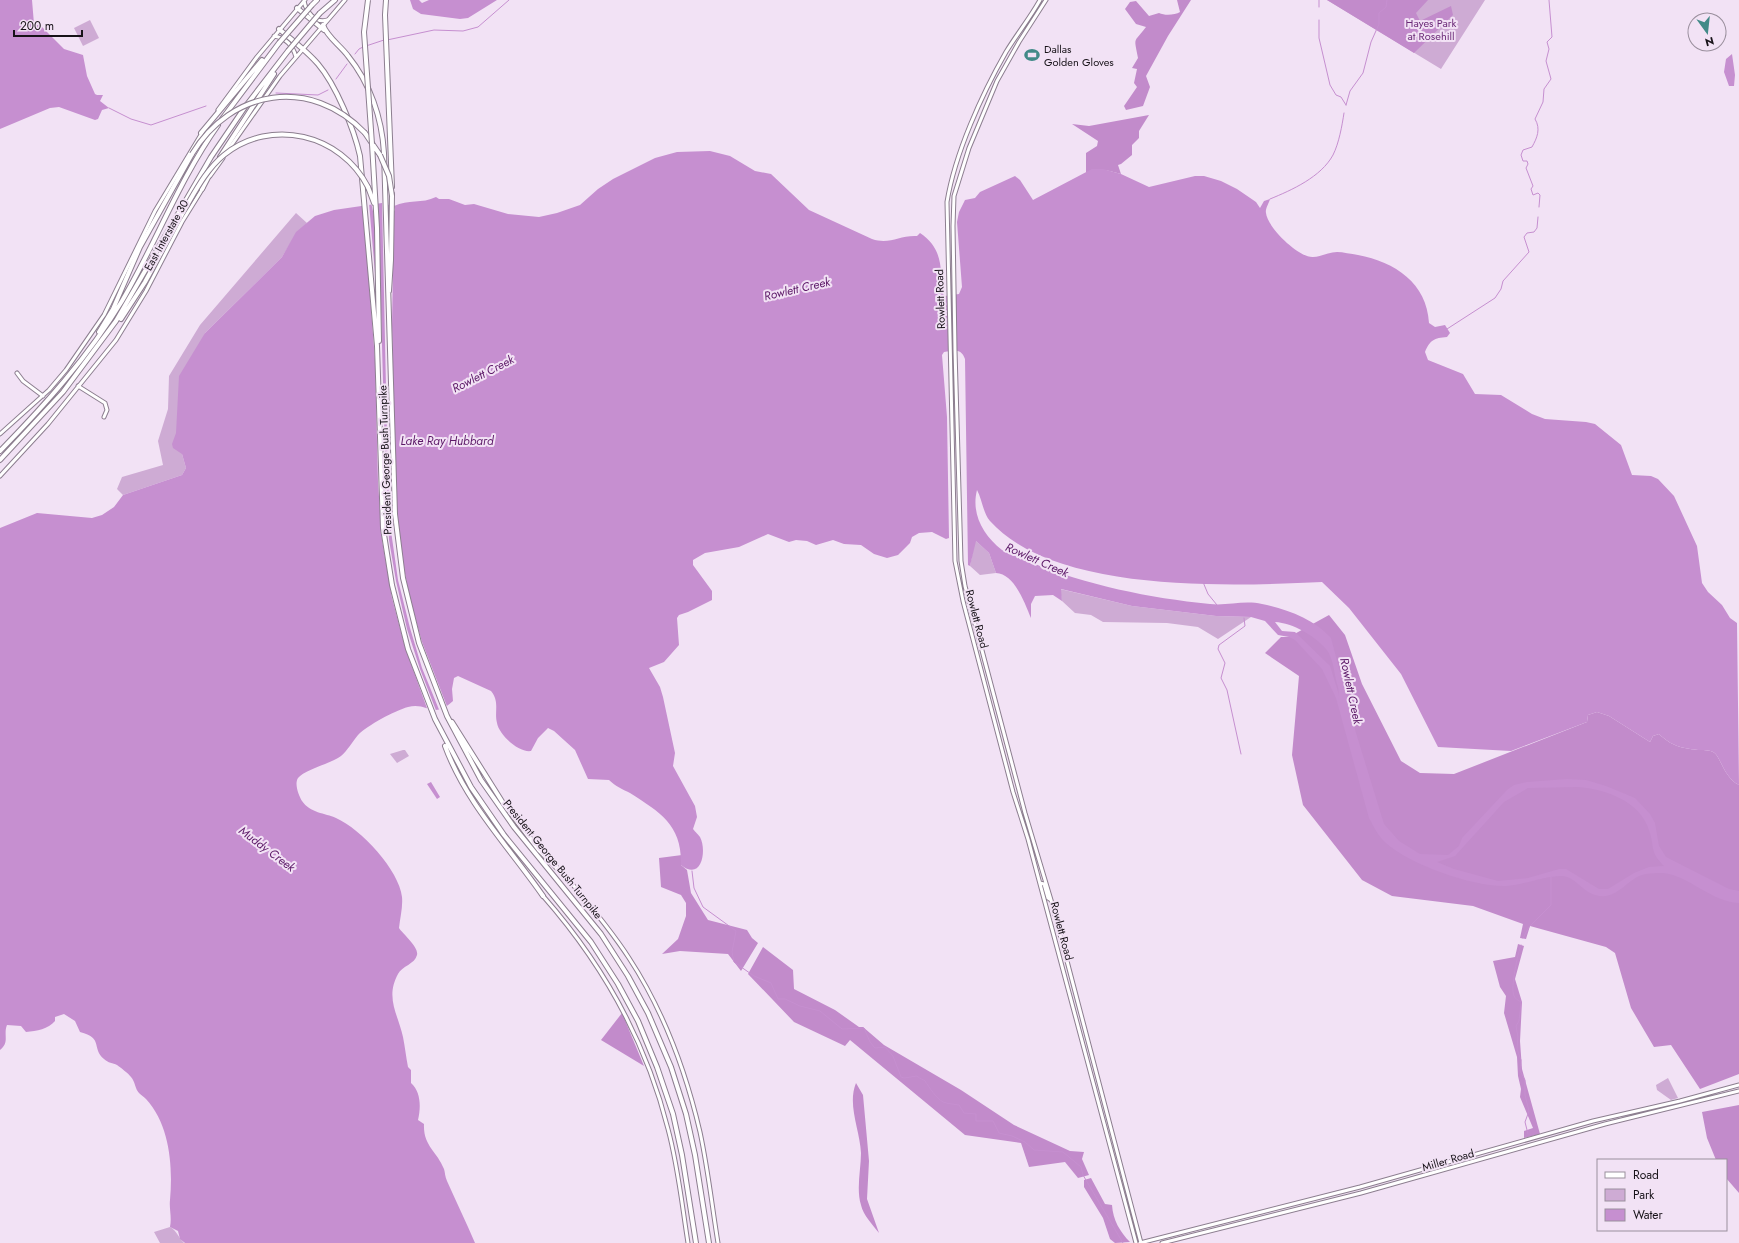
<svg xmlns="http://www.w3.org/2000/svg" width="1739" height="1243" viewBox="0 0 1739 1243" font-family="Jost,sans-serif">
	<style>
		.green { fill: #ceabd4 }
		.forest { fill: #c28bcb }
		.water { fill: #c68fd0; fill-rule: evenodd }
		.pier { fill: #f2e2f5 }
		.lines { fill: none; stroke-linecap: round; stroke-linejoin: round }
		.stream { stroke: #c68fd0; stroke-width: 1 }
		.river { stroke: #c68fd0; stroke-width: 4 }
		.secondary-casing { stroke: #8c7e8f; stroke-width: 5 }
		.motorway-casing { stroke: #8c7e8f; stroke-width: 6 }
		.secondary { stroke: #fff; stroke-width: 3 }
		.motorway { stroke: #fff; stroke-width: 4 }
		.motorway-bridge-casing { stroke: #8c7e8f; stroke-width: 6; stroke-linecap: butt }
		.motorway-bridge { stroke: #fff; stroke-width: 4 }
		.labels { text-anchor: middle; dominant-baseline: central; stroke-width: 4; stroke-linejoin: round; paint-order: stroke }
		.park-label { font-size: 11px; fill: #6c2b78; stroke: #f2e2f5 }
		.poi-label { font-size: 11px; fill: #171218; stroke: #f2e2f5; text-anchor: start }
		.street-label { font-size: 11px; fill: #171218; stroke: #f2e2f5 }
		.water-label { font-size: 12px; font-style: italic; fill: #5d1a68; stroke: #f2e2f5 }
	</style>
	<rect width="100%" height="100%" fill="#f2e2f5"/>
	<path class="green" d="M1327 0H1485L1441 69Z
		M90 20 99 38 83 46 74 28Z
		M296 213 307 223 293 239 282 257 205 333 182 454 186 468 182 475 123 495 117 489 122 477 163 465 158 441 168 409 169 376 200 325Z
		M975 540 989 553 996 573 980 575 970 566Z
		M1060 589 1132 606 1216 616 1251 617 1218 639 1198 627 1167 623 1103 622 1091 615 1075 613 1062 601Z
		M403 750H405L409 756 397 763 390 754Z
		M1668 1078 1678 1098 1671 1100 1657 1090 1656 1085Z
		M170 1227C177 1231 178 1237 184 1243H160L154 1232Z"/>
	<path class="forest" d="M1177 0H1191L1168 36 1146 76 1150 87 1143 106 1126 110 1124 106 1137 87 1134 83 1137 69 1132 68 1138 58C1134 36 1133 44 1146 27L1136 24 1125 9 1130 2 1136 1 1149 16 1159 13C1165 16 1175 15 1180 12Z
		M1318 0H1428L1416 13 1420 21 1451 6 1453 15 1414 53 1327 0Z
		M1149 115 1139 131V138L1132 145V155L1121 164 1118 165 1121 174C1109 171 1097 166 1086 173V153L1097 146 1098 141 1072 124 1089 126Z
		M1329 615 1345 635 1362 684 1401 761 1420 773 1454 774 1587 722 1588 715 1597 712 1609 716 1650 742 1653 736 1659 734C1672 746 1680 748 1698 750 1702 750 1709 750 1713 752 1721 756 1723 777 1739 785V1074L1700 1089 1671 1045 1654 1047 1631 1008 1615 953 1606 947 1530 926 1526 939 1520 938 1523 924 1473 906 1392 896 1362 880 1303 805 1292 755 1299 676 1265 653 1281 637H1289Z
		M682 855 681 865 687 870 691 893 708 920 747 930 752 938 758 943 741 971 728 954 680 951 662 954 678 939 686 916V903L681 895 661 887 659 858Z
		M1518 944 1524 946 1515 979 1522 1002 1520 1041 1522 1069 1540 1134 1524 1138V1131L1533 1128 1520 1097 1521 1089 1518 1076 1517 1057 1504 1013 1506 996 1500 987 1493 961 1515 957Z
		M763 947 793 970 794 989 835 1010 859 1027H863L884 1045 961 1090 1014 1125 1070 1151 1084 1152 1082 1159 1089 1175 1078 1178 1065 1162 1029 1167 1021 1143 965 1135 850 1040 845 1046 794 1022 748 974Z
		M622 1013 644 1066 601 1040Z
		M856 1083 863 1095 869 1161 867 1199 879 1233C873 1225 863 1215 861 1205 856 1189 861 1169 861 1153 860 1130 847 1105 856 1083Z
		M1739 1105V1193L1726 1178V1160H1716L1707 1138 1702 1112Z
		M1091 1178 1105 1204 1112 1205C1113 1220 1120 1232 1130 1242L1115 1243 1110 1239 1103 1218 1084 1187V1180Z"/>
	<path class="water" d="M0 0H32L34 24 41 26 64 49 83 55 87 76 95 94 97 95H103L100 101 109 108 102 110 98 119 95 120 59 107 50 108 0 129Z
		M410 0H419L422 3 429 0H497L468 18 460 19 421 14 413 9Z
		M1732 54 1735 75 1734 86H1729L1724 72 1726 59Z
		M710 151 730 156 755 171 771 174 809 210 872 239C890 245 899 235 917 236L920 233C943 248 941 269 942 293L945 296 959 294 962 287 957 222 959 212 965 200 975 198 980 192 1015 176 1020 180 1033 200 1092 169H1103L1121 174 1149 187 1195 176H1204L1221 181 1237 189 1256 202 1260 208 1264 201 1270 199C1269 203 1265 209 1266 213 1267 227 1299 258 1313 257 1321 257 1328 252 1337 252 1343 252 1351 254 1358 255 1395 262 1427 283 1429 323L1435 327 1445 325 1450 333 1447 337C1434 338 1430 340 1425 352L1428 360 1463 374 1475 394 1501 395 1532 414 1545 419 1586 422 1595 424 1621 445 1632 475 1651 476 1658 479 1674 496 1697 546 1702 583 1708 592 1722 605 1730 618 1737 623 1739 785C1723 777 1721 756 1713 752 1709 750 1702 750 1698 750 1680 748 1672 746 1659 734L1653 736 1650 742 1609 716 1597 712 1588 715 1587 722 1511 751 1438 747 1401 674 1349 608 1322 582C1232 586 1055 594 990 521 983 513 982 499 977 490 971 514 983 535 1002 550 1010 555 1022 558 1030 562 1087 585 1149 598 1210 604 1227 606 1244 600 1262 604 1286 609 1314 619 1331 638L1356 733 1384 824 1399 841 1420 854 1448 855 1459 846 1462 838 1507 790 1514 785 1527 782 1567 779 1586 780 1606 786 1635 798 1650 814 1655 823 1659 846 1666 857 1729 889 1739 891V903C1711 902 1690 876 1663 873 1656 873 1646 873 1639 876 1628 881 1619 894 1606 896 1584 898 1579 878 1563 876 1546 875 1524 885 1506 886 1474 887 1410 865 1386 843 1378 836 1374 827 1369 818L1336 698 1322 669 1295 640 1289 637 1278 635 1265 621 1251 617 1216 616 1132 606 1061 589 1062 601 1053 595 1035 596 1031 604V618C1025 604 1015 574 996 573L989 553 976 541 970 566 968 565 965 359C961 348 954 351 944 352L942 355 947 417 949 538 946 539 932 532 919 533 912 537 910 543 898 555 887 558 874 554 861 545 844 544 833 540 816 545 807 541 796 540 789 542 768 534 739 547 705 553 693 560V565L712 591V600L688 612 679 615 677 618 679 645 664 662 649 668 660 687 663 697 675 753 673 766 695 806 697 817 693 829C695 832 698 834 700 837 707 850 702 882 681 865 682 825 661 813 630 793 622 789 615 786 609 780L588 779 575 750 554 731 548 728 538 738 531 751C519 753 499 735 497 723 494 711 500 702 491 691L458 676 454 678 452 689 453 701C433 720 428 702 408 707 394 711 368 725 358 735 352 742 348 750 341 756 332 763 304 770 298 778 294 784 299 796 302 801 310 813 325 813 336 818 361 829 399 870 402 897 403 907 400 918 399 928 403 934 419 947 417 955 415 964 402 966 398 974 385 998 398 1014 403 1037 405 1047 406 1057 408 1067L411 1070V1083C421 1092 421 1107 418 1120L424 1124C423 1146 437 1151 444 1169 445 1172 445 1177 447 1181 456 1201 466 1222 475 1243H185L180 1239 178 1231 170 1227C172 1217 169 1209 170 1200 173 1167 170 1125 146 1099 144 1097 141 1095 139 1093 135 1089 135 1081 131 1077 128 1073 121 1068 117 1065 113 1063 108 1063 104 1059 91 1048 104 1038 80 1032L75 1021 64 1014 55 1017V1021C48 1029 37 1031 26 1032L21 1026 7 1025C3 1035 10 1042 0 1050V528L37 513 92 518 102 515 114 507 123 495 182 475 186 468 182 454 173 448 172 444 176 433 179 376 205 333 282 257 296 232 315 216 334 210 382 203 389 205 393 212 395 210 394 206C408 199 422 204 436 197L439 199H449L465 205 474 204 508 214 539 217 557 213 580 205 598 189 613 179 655 158 677 152ZM1275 622C1293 623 1315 636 1326 649 1334 658 1334 676 1338 687L1342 691 1340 698 1330 666 1295 632 1282 631ZM1578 787C1605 789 1640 801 1649 830 1655 847 1649 851 1664 866L1649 867 1634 873 1608 889H1599L1566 869H1559L1528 878 1498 881 1454 869 1437 862 1455 856 1504 802 1528 788Z
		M431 782 440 797 437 799 427 784Z"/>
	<path class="pier" d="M378 201 386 490 389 540 396 581 407 629 420 669 437 713 428 711 405 647 392 598 382 540 378 482 375 360 363 204 369 203 376 285 375 221 371 202Z
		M382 201 388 202 389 255 393 204 394 203 392 326 396 498 400 546 409 595 422 642 448 709 440 712 422 668 410 628 398 580 391 531 388 481Z"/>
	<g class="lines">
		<path class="stream" d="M1319 0V7
			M1319 20V38L1330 85 1336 95 1341 97 1346 105
			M387 40 434 30 463 31 478 27 509 0
			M366 46 384 40
			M355 54 359 49 363 47
			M336 79 347 64
			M276 93 318 95 328 90
			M1346 105 1350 91 1363 73 1371 42 1379 24V13L1386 7 1387 0
			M109 108 131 119 151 125 206 106
			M1270 199C1292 190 1321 177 1333 155 1339 143 1342 126 1344 113
			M1539 207 1540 195 1538 193 1533 195 1531 189 1533 186 1526 168 1528 164 1527 161H1523L1521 155 1523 150 1532 147C1537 138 1541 129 1535 119L1543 102 1544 89 1551 79 1546 61 1549 49 1547 42 1552 37 1549 0
			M1447 329 1495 298 1501 289 1503 281 1529 252 1524 237 1527 233 1534 232 1537 228 1538 217
			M1203 582 1208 594 1217 605
			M1241 754 1227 690 1221 678 1225 663 1218 649 1219 645 1245 626 1244 618
			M692 871 694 888 703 907 736 931 732 952 734 962 754 976 771 983 778 999H785L800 1006 820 1011 842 1029 864 1028 870 1042 875 1048 885 1047 893 1056 901 1077 904 1078 917 1076C920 1079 923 1079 925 1081 929 1087 936 1098 943 1102 948 1104 954 1104 959 1105L964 1113 976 1114V1121H993L999 1133 1012 1136 1025 1142 1034 1150 1063 1152 1081 1167 1083 1175 1123 1243
			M1523 938 1529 927 1551 905V877
			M1521 945C1518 953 1510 988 1514 996 1515 999 1518 1000 1521 1002L1519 1021 1516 1026 1518 1037 1517 1049 1521 1060 1520 1071 1525 1080V1095L1529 1111 1525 1122 1528 1134"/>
		<path class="river" d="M1340 684 1341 702"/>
		<g class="secondary-casing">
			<path id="secondary" d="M1040 0C1030 18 1017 34 1006 52 982 94 955 153 947 202L955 561 963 601 1013 792 1028 839 1136 1243
				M1046 0 1019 42 997 81 969 148 954 196 953 226 955 350 961 561 965 586 984 658 1025 813 1051 900 1141 1243
				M304 1C306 11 315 24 327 20
				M274 36C286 38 293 46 296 57
				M218 110 257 57 305 0
				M226 153 280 76 345 0
				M210 176 223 158
				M17 373 23 381 43 396
				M78 386 105 403 107 410 104 417
				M0 434 49 390 66 370 104 315 155 211 202 133
				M0 476 48 424 116 340 146 291 182 222 203 188
				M568 879C589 904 611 930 629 958 663 1010 686 1072 700 1132 708 1169 712 1206 718 1243
				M1040 883 1044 884 1048 898 1051 900
				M543 896C602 963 646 1041 668 1129 678 1166 682 1205 688 1243
				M1140 1243 1360 1187 1593 1121 1680 1101 1739 1085
				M1162 1243 1361 1193 1605 1124 1739 1091"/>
		</g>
		<g class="motorway-casing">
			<path id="motorway" d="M386 0 385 15 392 187
				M312 5 317 0
				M297 8 324 30
				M320 13 335 0
				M323 25C327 37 341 46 348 56 370 83 382 118 384 153L395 514 403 578 419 643 447 716 481 780 514 827 601 934 628 976 648 1013 671 1067 686 1114 695 1155 709 1243
				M279 29C292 40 307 51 318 64 336 85 354 129 360 156L377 346 383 528 392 585 408 649 435 719 471 787 504 835 591 942 618 984 638 1021 657 1067 673 1114 682 1155 696 1243
				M222 119 279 43
				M201 133 262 60
				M365 133 380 155
				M372 144 377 228 379 341
				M220 157 274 74
				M368 187 374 203
				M202 189 214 166
				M389 291 391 260 392 194
				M121 319 145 282 186 207
				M99 332 113 309 140 247 192 154
				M0 451C45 405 88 357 122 301 156 243 179 180 218 125
				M0 460 63 392 116 321 211 157 245 107 288 51
				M452 722 503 803 539 850 568 879
				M445 746C466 803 509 847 543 896"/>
		</g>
		<use href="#secondary" class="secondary"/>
		<use href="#motorway" class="motorway"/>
		<g class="motorway-bridge-casing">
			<path id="motorway-bridge" d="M368 0 364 32 372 144
				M279 43 312 5
				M288 51 320 13
				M192 154C231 89 311 76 365 133
				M380 155 389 176 392 196
				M186 207C197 188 207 169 224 155 271 117 341 134 368 187"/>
		</g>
		<use href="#motorway-bridge" class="motorway-bridge"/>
	</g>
	<defs>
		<g id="stadium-bare" transform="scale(1.2)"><path d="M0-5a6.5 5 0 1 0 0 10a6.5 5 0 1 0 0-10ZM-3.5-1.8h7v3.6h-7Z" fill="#428a88" stroke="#f2e2f5" stroke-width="2.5" paint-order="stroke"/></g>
	</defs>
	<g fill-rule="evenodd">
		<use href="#stadium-bare" x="1032" y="55"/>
	</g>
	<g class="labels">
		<g class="park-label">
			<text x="1431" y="23">Hayes Park<tspan x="1431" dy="13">at Rosehill</tspan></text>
		</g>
		<g class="poi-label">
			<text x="1044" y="49">Dallas<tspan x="1044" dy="13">Golden Gloves</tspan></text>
		</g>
		<g class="street-label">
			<text transform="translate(166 235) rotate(-61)">East Interstate 30</text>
			<text transform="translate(940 299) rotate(-92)">Rowlett Road</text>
			<text transform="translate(385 460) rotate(-92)">President George Bush Turnpike</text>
			<text transform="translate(977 619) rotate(75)">Rowlett Road</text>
			<text transform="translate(553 859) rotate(51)">President George Bush Turnpike</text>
			<text transform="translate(1062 931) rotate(75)">Rowlett Road</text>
			<text transform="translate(1448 1160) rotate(-16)">Miller Road</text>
		</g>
		<g class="water-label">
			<text transform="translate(797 289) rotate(-13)">Rowlett Creek</text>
			<text transform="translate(483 374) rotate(-27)">Rowlett Creek</text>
			<text x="447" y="441">Lake Ray Hubbard</text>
			<text transform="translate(1037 560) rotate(24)">Rowlett Creek</text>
			<text transform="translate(1351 691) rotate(78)">Rowlett Creek</text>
			<text transform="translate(267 849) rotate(37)">Muddy Creek</text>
		</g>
	</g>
	<rect x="1597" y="1159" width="130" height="72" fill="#f2e2f5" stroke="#9a8f9d"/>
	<rect x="1605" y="1172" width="20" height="6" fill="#ffffff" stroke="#9a8f9d"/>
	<text x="1633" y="1179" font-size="12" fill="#171218">Road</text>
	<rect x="1605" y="1189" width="20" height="12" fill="#ceabd4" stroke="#9a8f9d"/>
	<text x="1633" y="1199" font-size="12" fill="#171218">Park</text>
	<rect x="1605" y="1209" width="20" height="12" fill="#c68fd0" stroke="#9a8f9d"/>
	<text x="1633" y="1219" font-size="12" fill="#171218">Water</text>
	<g transform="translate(1707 32) rotate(165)"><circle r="19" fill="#f2e2f5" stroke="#9a8f9d"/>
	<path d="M0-3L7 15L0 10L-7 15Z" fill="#428a88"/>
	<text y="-6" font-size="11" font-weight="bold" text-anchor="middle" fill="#171218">N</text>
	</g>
	<path d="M14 30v6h68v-6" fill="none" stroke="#171218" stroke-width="2"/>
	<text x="20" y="30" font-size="12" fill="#171218" stroke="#f2e2f5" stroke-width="3" paint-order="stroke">200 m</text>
</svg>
